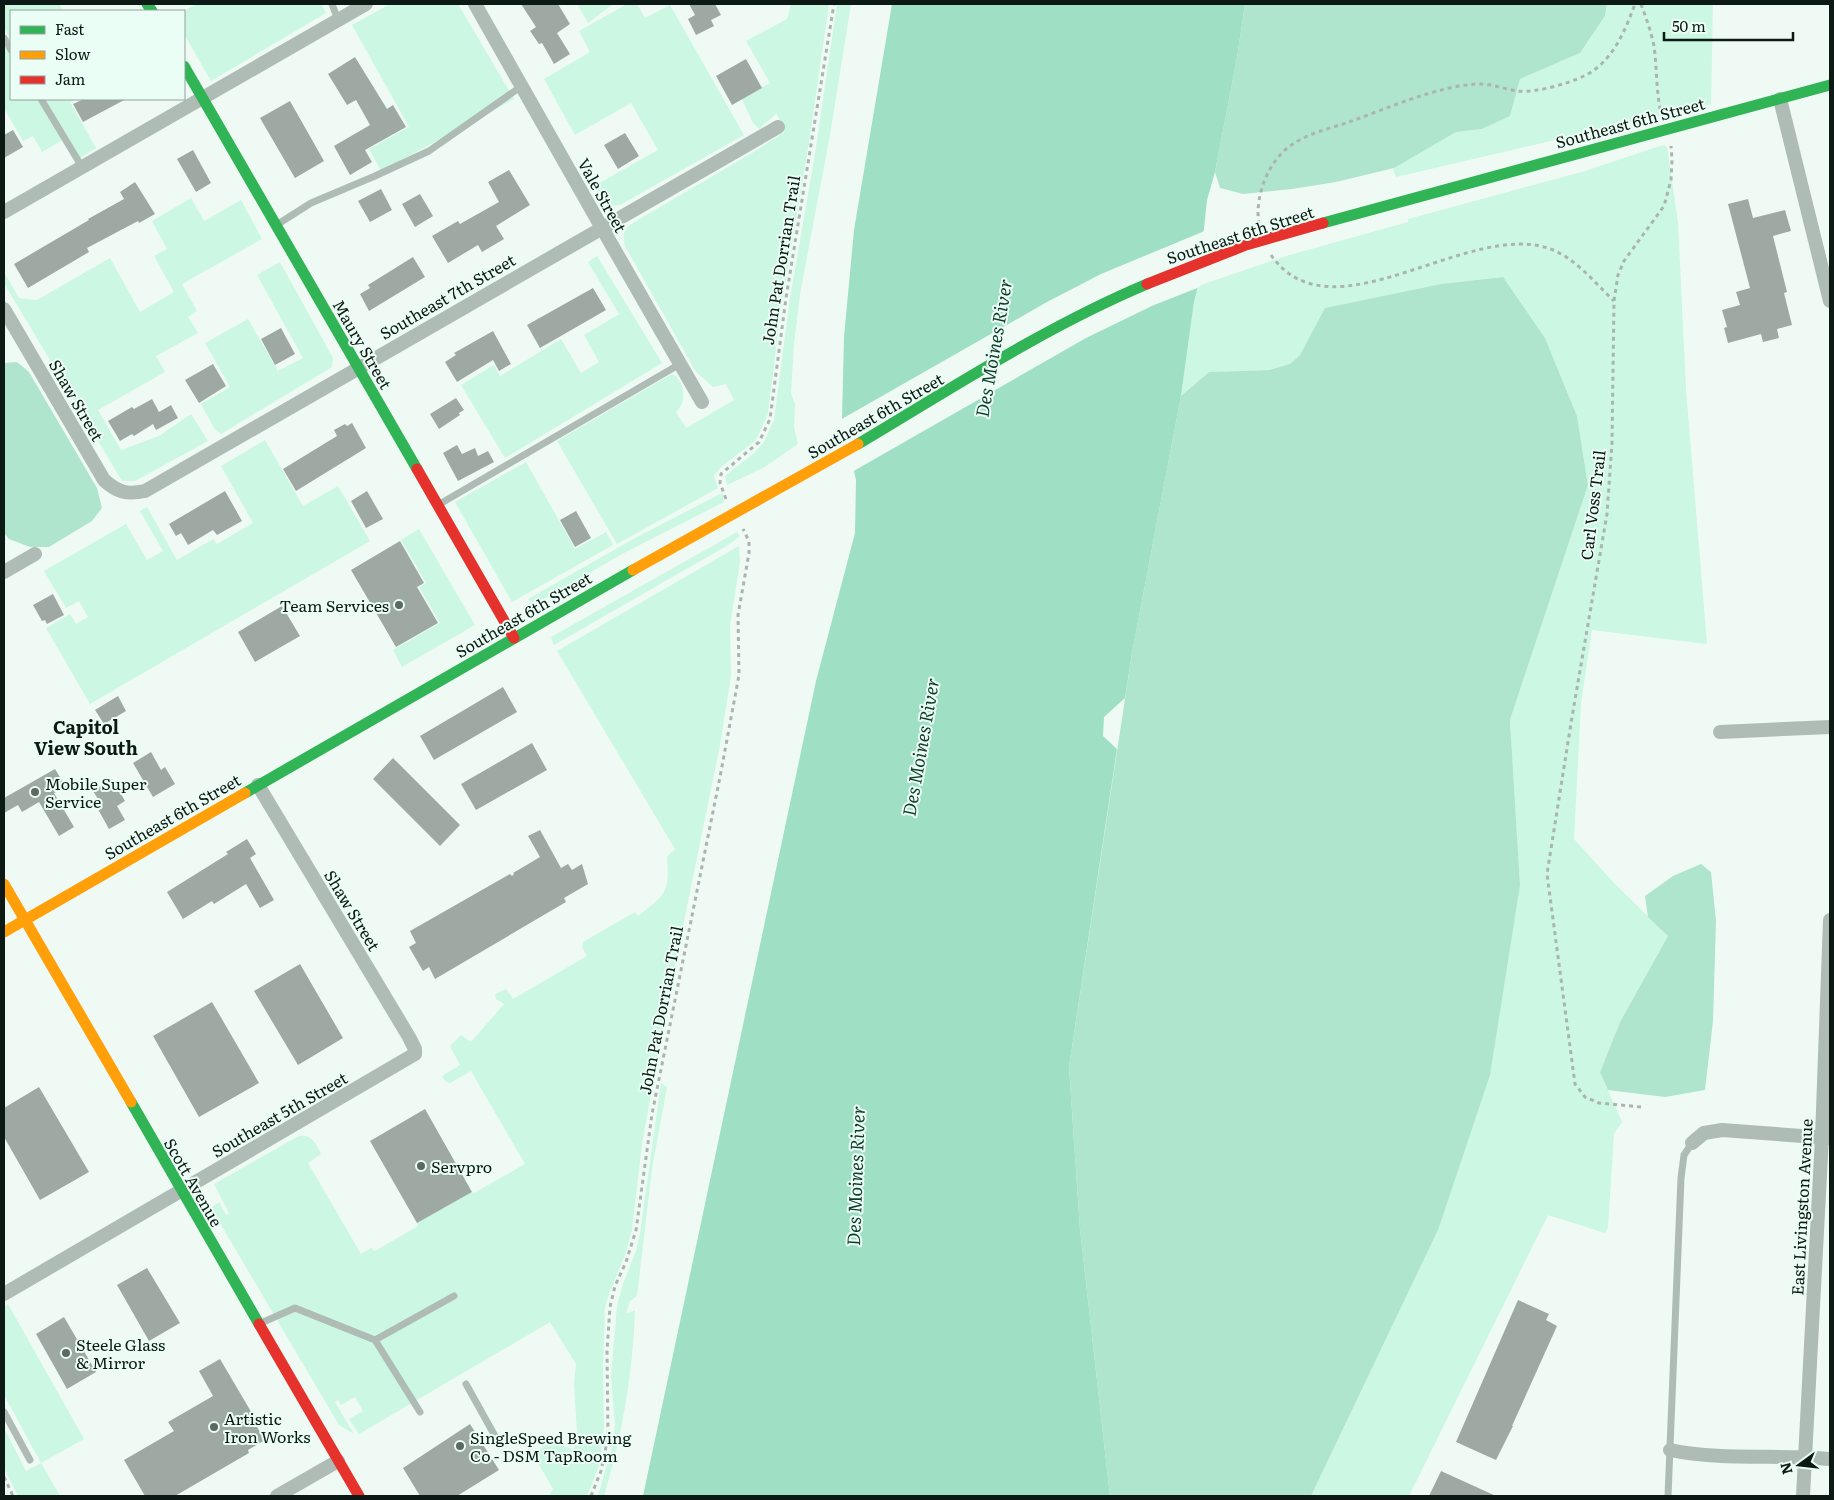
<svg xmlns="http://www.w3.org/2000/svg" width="1834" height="1500" viewBox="0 0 1834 1500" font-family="Literata,serif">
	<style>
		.green { fill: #cbf7e3 }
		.forest { fill: #afe5cd }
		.water { fill: #9fe0c4 }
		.pier { fill: #effaf5 }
		.building { fill: #9ea9a4 }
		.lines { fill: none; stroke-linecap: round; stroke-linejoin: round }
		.path { stroke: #abb4b0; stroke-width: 3; stroke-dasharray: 4 4; stroke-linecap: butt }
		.lane { stroke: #afbcb6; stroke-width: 7 }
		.street { stroke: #afbcb6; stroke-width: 14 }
		.fast { stroke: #30b455; stroke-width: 11 }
		.slow { stroke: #ff9f0a; stroke-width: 11 }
		.jam { stroke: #e5322d; stroke-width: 11 }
		.poi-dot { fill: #5c6863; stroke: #ebfef5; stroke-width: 2 }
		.labels { text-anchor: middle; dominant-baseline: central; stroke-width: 4; stroke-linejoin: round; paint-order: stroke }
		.street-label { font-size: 16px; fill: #0d1914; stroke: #ebfef5 }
		.poi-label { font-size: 16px; fill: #0d1914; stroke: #ebfef5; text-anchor: start }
		.water-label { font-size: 18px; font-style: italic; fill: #123a2a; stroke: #ebfef5 }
		.neighbourhood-label { font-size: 18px; font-weight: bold; fill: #0d1914; stroke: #ebfef5 }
	</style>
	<rect width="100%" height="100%" fill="#effaf5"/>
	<path class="green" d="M4 4H59L63 11H11V99H76L70 102 96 148 80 158 68 137 42 152 33 136 23 141 4 108V40L9 37 4 28Z
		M196 4H321L326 13 211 81 184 34V11Z
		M390 4H458L514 99 381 171 369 149 409 127 352 25Z
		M577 4H613L588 23Z
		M627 4H637L645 18 670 5 744 135 620 205C603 208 601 199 594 186L658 150 631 103 575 135 544 79 590 52 579 31Z
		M791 4H829L810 136 780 316 768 414 756 440 721 467 714 476 718 488 617 544 557 441 670 375H675C685 386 687 401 676 412L686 428 734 400 726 384 713 387 696 372 625 246C622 233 624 228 636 221L752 153 784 132 777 113 759 129 753 123 742 99 770 83 746 41 787 19Z
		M837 4H851L830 135 800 294 794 344 791 393 795 404 794 427 798 444 763 468 727 485 725 476 754 453 764 442 774 420 790 298 815 154Z
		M1607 4H1713L1711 104 1396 177 1393 168 1456 132 1482 129 1510 116 1520 79 1580 53 1605 16Z
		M1663 145 1667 147 1678 222 1686 389 1707 644 1592 630 1581 703 1574 839 1614 883 1668 936 1620 1022 1600 1072 1622 1122 1614 1134 1608 1227 1605 1233 1548 1215 1409 1496H1311L1438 1230 1520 885 1510 720 1588 485 1577 416 1545 338 1502 277 1441 284 1326 308 1300 355 1290 364 1269 370 1209 372 1181 396 1194 302 1198 286 1286 256 1408 222V219L1585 171Z
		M191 198 204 221 241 200 262 239 182 284 197 311 188 317 198 333 156 356 165 372 98 410 121 450 159 436 191 414 208 441 135 481H122L4 283V272L19 298 37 300 110 258 140 312 174 292 154 256 167 249 152 221Z
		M597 256 662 363 505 458 461 385 494 365 500 376 561 339 581 373 599 362 584 335 619 314 588 262Z
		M280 262 333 358 332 367 221 434 214 428 201 404 230 387 205 343 248 319 278 371 303 358 257 275Z
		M265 440 303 506 338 486 370 541 90 704 46 628 70 614 76 624 88 617 79 601 66 608 44 571 126 524 147 560 163 551 140 511 147 507 177 560 213 539 217 544 253 523 221 466Z
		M526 462 575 549 606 532 613 545 512 602 455 502Z
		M722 493 724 502 622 554 537 603 532 605 528 599 635 538Z
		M419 529 475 625 402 667 393 650 440 623 419 587 426 583 401 540Z
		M737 532 740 536 730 544 554 645 551 637Z
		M739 546 740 562 730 626 731 676 720 745 672 980 642 1144 632 1230 625 1255 609 1294 605 1307 603 1367 604 1428 599 1466 587 1496H549L553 1489 533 1454 549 1443 574 1449 577 1432 574 1384 576 1364 550 1322 359 1434 349 1419 363 1411 355 1397 341 1405 338 1400 335 1402 354 1434 339 1425 217 1218 212 1207 219 1202 226 1215 229 1213 214 1184 297 1137C311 1132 315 1143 321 1154L308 1163 361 1254 371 1248 375 1251 418 1226 417 1223 472 1192 474 1193 525 1164 471 1071 450 1083 445 1081 442 1076 460 1065 450 1046 461 1035 471 1042 504 1004 496 999 495 994 506 989 513 999 587 956 582 947 583 942 635 912 638 916C665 895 670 893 667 857L675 849 557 651Z
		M661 1083 667 1087 652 1169 637 1296 630 1301 626 1314 635 1310C633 1373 622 1436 604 1496H598L613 1444 615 1424 611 1377 617 1305 623 1284 636 1251 640 1233Z
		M8 1304 84 1439 41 1463 60 1496H18L4 1468V1428L26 1471 41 1463 4 1395V1307Z"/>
	<path class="forest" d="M1245 4H1607L1605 16 1580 53 1520 79 1510 116 1482 129 1456 132 1394 168 1336 182 1292 189 1243 194 1220 188 1215 172 1237 58Z
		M1503 277 1545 338 1577 416 1588 485 1510 720 1520 885 1490 1075 1438 1230 1311 1496H1110L1080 1229 1069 1067 1132 653 1181 396 1209 372 1269 370 1290 364 1300 355 1325 308 1441 284Z
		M17 362 29 372 97 488 102 508 92 521 49 547H30L9 539 4 533V363Z
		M1701 864 1711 872 1716 921 1713 1021 1705 1090 1665 1097 1608 1090 1600 1072 1620 1022 1668 936 1648 917 1645 896 1673 876Z"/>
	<path class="water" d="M892 4H1245L1237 58 1215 172 1207 200 1198 286 1194 302 1181 396 1132 653 1125 698 1104 717 1103 736 1117 749 1069 1067 1080 1229 1110 1496H643L816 681 855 533 856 480 842 419 844 337 854 230Z"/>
	<path class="pier" d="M1207 230 1200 287 1154 305 1086 338 852 472 840 420 1047 302 1101 274Z"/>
	<path class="building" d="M521 4H558L570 24 557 33 570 54 554 64 542 43 539 44 530 31 536 27Z
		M689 4H715L721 15 711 20 714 26 696 35 688 19 695 15Z
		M355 57 387 109 393 105 406 127 365 150 372 162 350 175 334 146 370 125 356 100 347 105 328 74Z
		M746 59 762 88 732 105 716 76Z
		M84 99H126L83 122 73 104Z
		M290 101 324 161 295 178 260 118Z
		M13 130 23 147 4 158V135Z
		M625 133 639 156 618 169 604 145Z
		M193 150 211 183 196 192 177 159Z
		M509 170 530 205 496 226 504 239 482 252 478 245 448 263 432 236 458 221 460 224 499 202 488 182Z
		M135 182 155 214 139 223 138 221 87 248 89 252 28 288 14 264 89 220 88 219 124 199 120 192Z
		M381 189 392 210 370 222 358 201Z
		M420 194 433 216 415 227 402 204Z
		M1748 199 1753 218 1785 210 1791 231 1773 236 1787 292 1784 293 1792 325 1777 329 1779 338 1763 342 1761 334 1728 343 1724 328 1727 327 1722 310 1740 305 1736 292 1750 288 1728 204Z
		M413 257 425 277 369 311 360 294 370 288 368 285Z
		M593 288 606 310 540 348 527 325Z
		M281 328 295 354 275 365 261 339Z
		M493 331 511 364 499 371 493 360 457 382 445 362 456 355 454 353Z
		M213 364 226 386 199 403 185 380Z
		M456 398 464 410 459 413 460 415 439 429 430 414Z
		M152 399 159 412 171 405 178 418 156 430 153 424 134 436 132 434 120 441 108 421 132 407 134 409Z
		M352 423 366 448 296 491 283 469 337 436 334 430 345 424 347 426Z
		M457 445 462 454 475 448 478 456 488 451 494 462 458 481 443 453Z
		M225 491 242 521 217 535 213 530 188 545 181 533 176 536 169 524Z
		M367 491 383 519 366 528 351 501Z
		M576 511 591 538 575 547 560 520Z
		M400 541 424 583 417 587 438 623 396 647 351 570Z
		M53 594 64 615 47 624 45 620 42 621 33 605Z
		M282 606 300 636 255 662 238 632Z
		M503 687 517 712 434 760 420 736Z
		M118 696 126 711 104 724 95 710Z
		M532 743 547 770 476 810 461 784Z
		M151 752 161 770 165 767 175 784 153 797 133 763Z
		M393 758 460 825 440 846 373 779Z
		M55 769 66 787 54 793 74 827 59 836 39 802 22 812 18 805 4 813V798Z
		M112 779 125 801 117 806 125 820 109 829 94 802 98 799 93 791Z
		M540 830 561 868 568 864 572 870 582 864 588 884 564 898 566 902 435 979 429 967 423 971 409 947 416 943 410 931 510 874 512 876 514 874 513 873 540 857 528 836Z
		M247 839 256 854 250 858 274 900 260 908 246 884 214 904 212 901 183 919 167 892 228 854 226 852Z
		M300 964 343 1038 298 1065 254 991Z
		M212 1002 259 1083 199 1117 153 1036Z
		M39 1087 89 1172 40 1200 4 1137V1108Z
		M425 1109 472 1192 417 1223 370 1141Z
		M147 1268 180 1323 149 1341 117 1285Z
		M1518 1300 1549 1314 1546 1320 1557 1326 1512 1426H1513L1496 1460 1456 1442Z
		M64 1317 96 1372 67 1389 36 1334Z
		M220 1359 253 1415 251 1417 265 1440 248 1450 249 1453 175 1496H145L124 1460 174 1431 168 1422 213 1396 199 1371Z
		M470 1424 499 1470 457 1496H420L403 1468Z
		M1441 1471 1496 1496H1429Z"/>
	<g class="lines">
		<path class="path" d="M1641 4C1646 18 1651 31 1654 46 1657 68 1656 91 1661 113
			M1259 224C1254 196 1269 159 1293 144 1309 133 1331 128 1349 122 1388 108 1435 87 1476 84 1490 83 1504 89 1517 91 1536 93 1567 84 1584 76 1612 63 1625 31 1635 4
			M1271 255C1332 343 1471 216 1553 250 1577 260 1595 283 1614 301
			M726 499 720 483 721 474 759 442 770 419 786 298 834 4
			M1641 1107 1599 1103 1585 1097 1575 1084 1547 874 1572 717 1607 514 1612 443 1614 301 1618 275 1624 261 1664 206 1671 180 1672 160 1671 146
			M4 1477 13 1496
			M591 1496 601 1471 608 1437 607 1351 610 1307 615 1286 626 1262 636 1230 652 1114 720 777 739 675 738 615 749 553V541L743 529"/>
		<path class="lane" d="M332 4 338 20
			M4 38 11 50
			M41 99 82 167
			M278 224 311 203 375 176 429 151 522 86
			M438 505 680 364
			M261 1323 295 1308 375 1340 454 1296
			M375 1340 420 1412
			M466 1384 495 1436
			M4 1412 30 1460
			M1668 1496 1681 1178 1684 1155 1692 1143"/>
		<path class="street" d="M475 4 602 228 702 402
			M1780 99 1830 301
			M4 212 366 4
			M4 309 104 480C117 492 127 495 145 491L778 127
			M4 572 35 554
			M1720 732 1830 727
			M1692 1143 1704 1133 1722 1130 1829 1138
			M4 1294 415 1054V1049L409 1037 258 785
			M1670 1450C1722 1461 1777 1454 1830 1459
			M277 1496 338 1461
			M1803 1496 1822 1137 1830 920"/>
		<path class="fast" d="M147 4 152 11
			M184 66 417 469
			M1323 223 1830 85
			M858 444C952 388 1045 327 1147 284
			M245 793 633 570
			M131 1102 259 1324"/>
		<path class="slow" d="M633 570 858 444
			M4 884 131 1102
			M4 932 245 793"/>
		<path class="jam" d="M1147 284 1246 245 1323 223
			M417 469 514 638
			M259 1324 359 1496"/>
	</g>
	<g class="poi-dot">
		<circle cx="399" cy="605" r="5"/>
		<circle cx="35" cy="792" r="5"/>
		<circle cx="421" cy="1166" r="5"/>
		<circle cx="66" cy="1353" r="5"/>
		<circle cx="214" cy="1427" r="5"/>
		<circle cx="460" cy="1446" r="5"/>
	</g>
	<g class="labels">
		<g class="street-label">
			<text transform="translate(1630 122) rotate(-15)">Southeast 6th Street</text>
			<text transform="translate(603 195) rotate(61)">Vale Street</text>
			<text transform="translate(1240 234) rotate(-18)">Southeast 6th Street</text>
			<text transform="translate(780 260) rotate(-81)">John Pat Dorrian Trail</text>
			<text transform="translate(447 296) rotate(-30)">Southeast 7th Street</text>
			<text transform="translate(363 344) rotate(60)">Maury Street</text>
			<text transform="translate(77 400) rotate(60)">Shaw Street</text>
			<text transform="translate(875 415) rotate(-30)">Southeast 6th Street</text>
			<text transform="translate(1592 505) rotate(-83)">Carl Voss Trail</text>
			<text transform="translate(523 614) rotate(-30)">Southeast 6th Street</text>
			<text transform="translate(172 816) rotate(-30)">Southeast 6th Street</text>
			<text transform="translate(353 910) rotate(59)">Shaw Street</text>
			<text transform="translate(660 1010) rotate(-79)">John Pat Dorrian Trail</text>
			<text transform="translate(279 1114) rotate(-30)">Southeast 5th Street</text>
			<text transform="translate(194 1182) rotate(60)">Scott Avenue</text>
			<text transform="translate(1801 1207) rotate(-87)">East Livingston Avenue</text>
		</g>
		<g class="poi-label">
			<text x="389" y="605" text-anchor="end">Team Services</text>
			<text x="45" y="783">Mobile Super<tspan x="45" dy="18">Service</tspan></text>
			<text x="431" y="1166">Servpro</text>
			<text x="76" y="1344">Steele Glass<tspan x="76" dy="18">&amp; Mirror</tspan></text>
			<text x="224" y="1418">Artistic<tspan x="224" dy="18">Iron Works</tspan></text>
			<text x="470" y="1437">SingleSpeed Brewing<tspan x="470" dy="18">Co - DSM TapRoom</tspan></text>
		</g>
		<g class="water-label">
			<text transform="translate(993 348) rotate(-80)">Des Moines River</text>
			<text transform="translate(920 747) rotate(-80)">Des Moines River</text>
			<text transform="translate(855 1176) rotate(-88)">Des Moines River</text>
		</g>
		<g class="neighbourhood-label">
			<text x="86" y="726">Capitol<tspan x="86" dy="21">View South</tspan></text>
		</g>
	</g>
	<rect width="1834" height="1500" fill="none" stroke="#0d1914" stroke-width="10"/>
	<rect x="10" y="10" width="175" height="90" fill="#ebfef5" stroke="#92a29b"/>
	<rect x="20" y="26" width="25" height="8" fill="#30b455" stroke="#92a29b"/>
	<text x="55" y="35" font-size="15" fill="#0d1914">Fast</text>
	<rect x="20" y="51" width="25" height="8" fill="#ff9f0a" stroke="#92a29b"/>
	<text x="55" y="60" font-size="15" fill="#0d1914">Slow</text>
	<rect x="20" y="76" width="25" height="8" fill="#e5322d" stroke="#92a29b"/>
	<text x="55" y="85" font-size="15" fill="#0d1914">Jam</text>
	<g transform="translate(1799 1465) rotate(255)" stroke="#ebfef5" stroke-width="4" paint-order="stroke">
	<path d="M0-4L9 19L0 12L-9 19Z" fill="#0d1914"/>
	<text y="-8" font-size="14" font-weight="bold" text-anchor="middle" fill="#0d1914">N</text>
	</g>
	<path d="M1664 32v8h129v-8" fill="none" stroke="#0d1914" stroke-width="2.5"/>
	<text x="1672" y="32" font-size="15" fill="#0d1914" stroke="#ebfef5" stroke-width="4" paint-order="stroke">50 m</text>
</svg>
